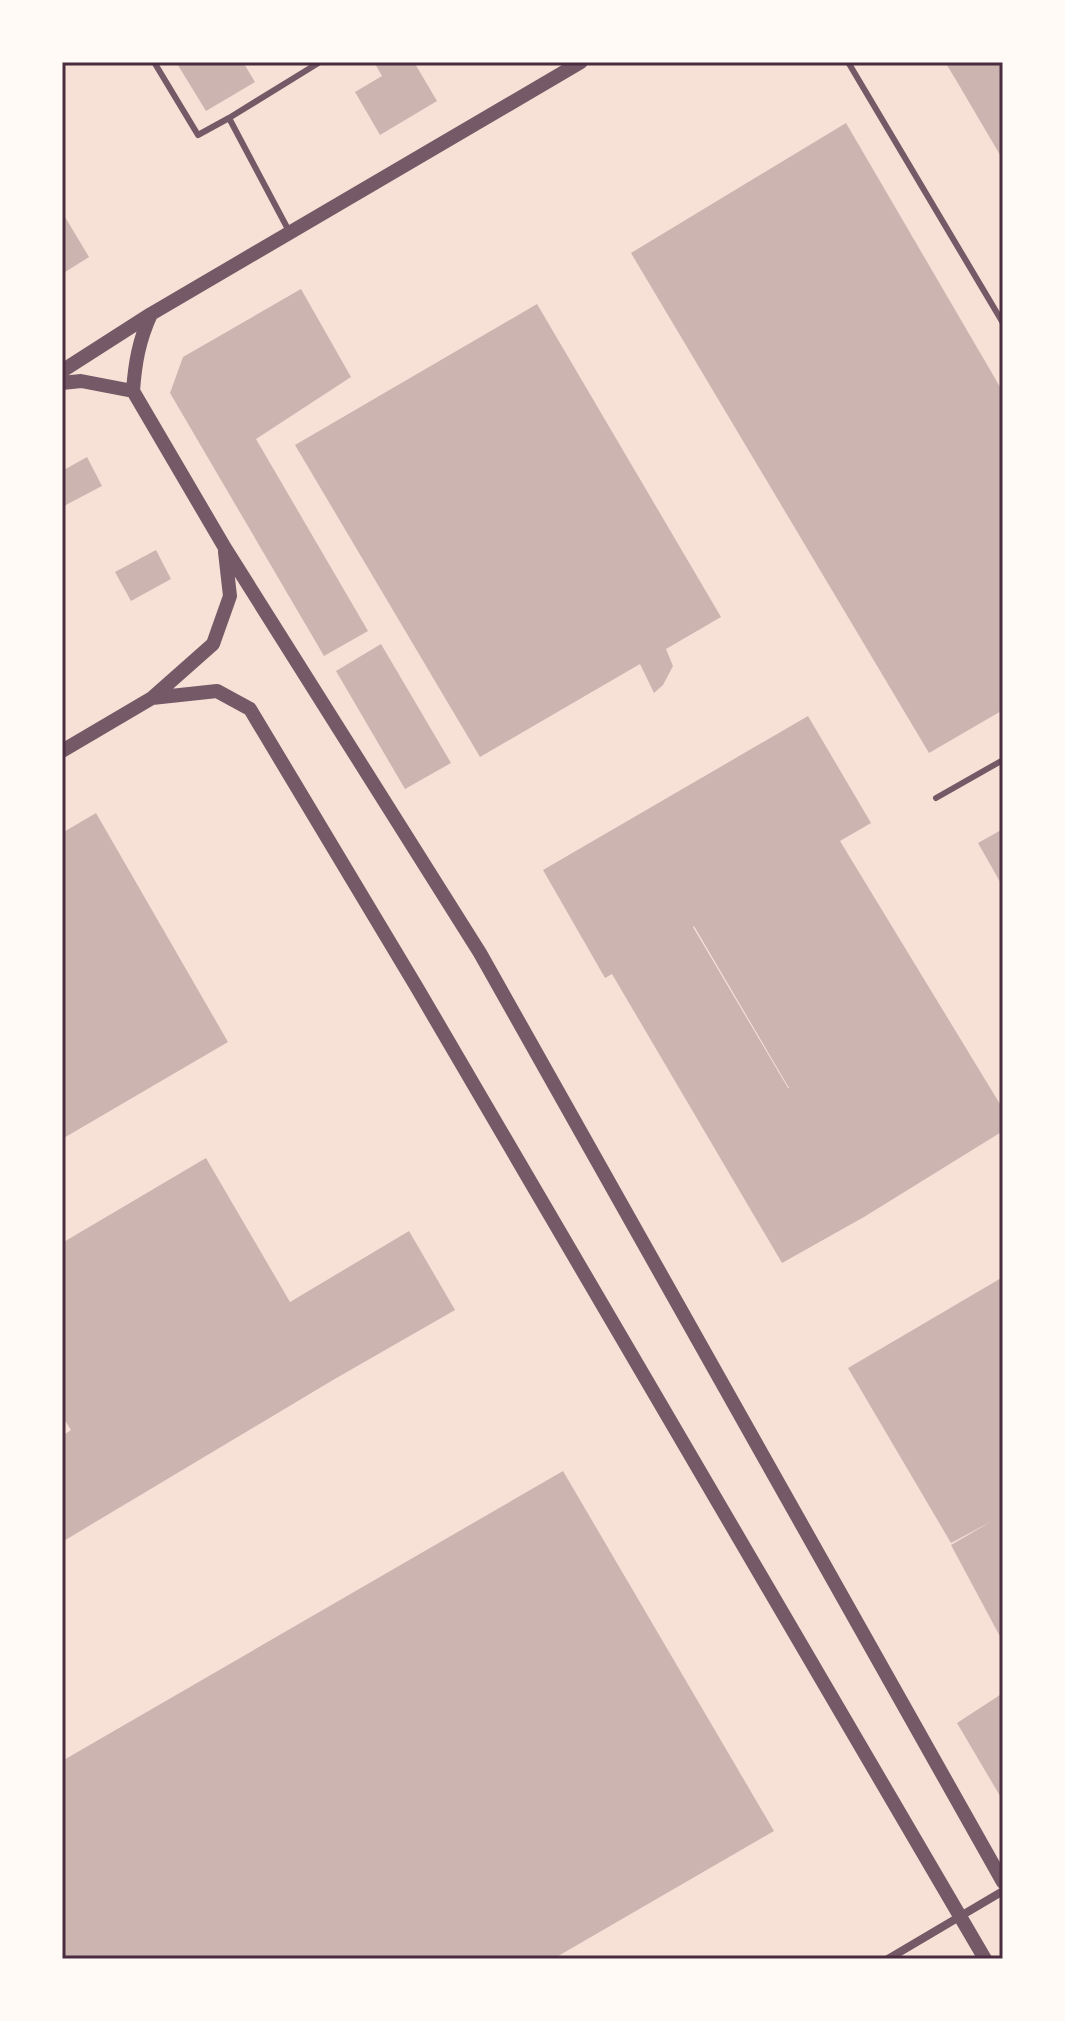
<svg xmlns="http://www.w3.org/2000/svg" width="1065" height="2021" viewBox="0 0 1065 2021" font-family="Commissioner,sans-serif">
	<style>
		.building { fill: #ccb4b1; fill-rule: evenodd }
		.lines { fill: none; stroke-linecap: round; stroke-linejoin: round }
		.service { stroke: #755966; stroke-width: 6 }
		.minor { stroke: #755966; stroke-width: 8 }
		.tertiary { stroke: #755966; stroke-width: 14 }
		.neatline { fill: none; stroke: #4a2c40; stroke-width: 3 }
	</style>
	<rect width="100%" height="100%" fill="#f7e1d7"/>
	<path class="building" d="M176 62H243L255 82 206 111Z
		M374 62H414L437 101 380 135 355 92 382 76Z
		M945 62H1003V160L956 80Z
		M846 123 1003 392V710L929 753 631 253Z
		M62 212 89 257 62 274Z
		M301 289 351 377 256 439 368 631 324 656 170 393 183 357Z
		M537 304 721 617 666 649 673 666 663 685 654 693 640 664 480 757 295 445Z
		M87 457 102 486 62 507V471Z
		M156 550 171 579 131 601 115 572Z
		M381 644 451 763 405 789 336 671Z
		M808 716 871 823 840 841 1003 1109V1131L864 1217 782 1263 612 974 605 978 543 870ZM694 926 789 1088H788L693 927Z
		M96 813 228 1042 62 1139V833Z
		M1003 829V887L978 843Z
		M206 1158 290 1302 409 1231 455 1310 333 1380 62 1542V1436L71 1430 62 1416V1243Z
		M1003 1277V1642L951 1545 992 1521 951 1543 848 1368Z
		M563 1471 774 1831 553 1959H62V1761Z
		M1003 1693V1801L957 1723Z"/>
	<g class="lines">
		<path class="service" d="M154 62 198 135 229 118 290 233
			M848 62 1003 323
			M229 118 320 62
			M936 798 1003 760"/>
		<path class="minor" d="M888 1959 1003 1891"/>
		<path class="tertiary" d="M62 371 151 314 581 62
			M62 383 81 381 133 391 225 548 480 953 1003 1882
			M133 391C135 363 139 340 151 314
			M152 698 217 691 250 709 416 986 985 1959
			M62 751 152 698 213 644 230 596 225 552"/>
	</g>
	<rect width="1065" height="2021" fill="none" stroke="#fffaf5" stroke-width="128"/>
	<rect x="64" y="64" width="937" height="1893" class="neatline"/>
</svg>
